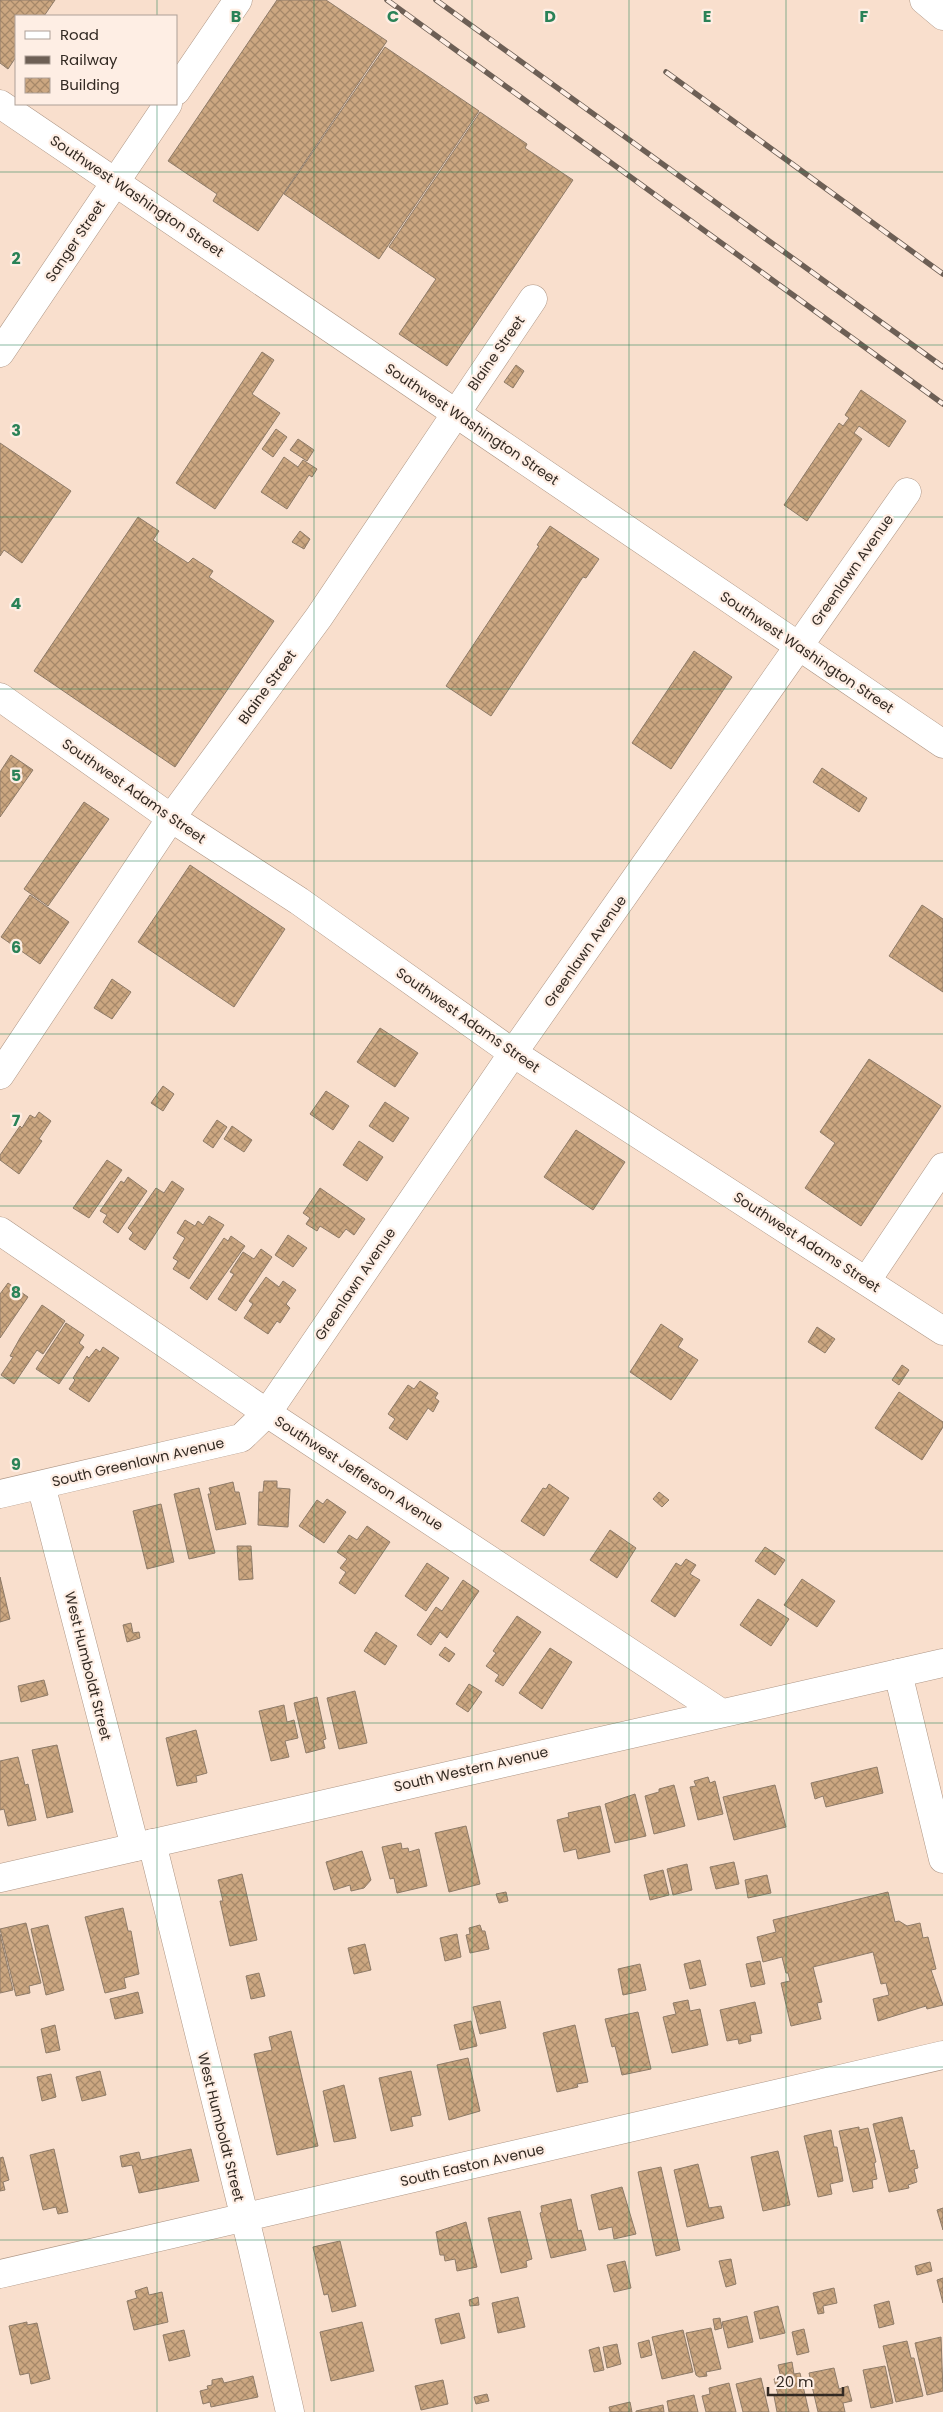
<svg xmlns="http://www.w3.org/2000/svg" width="943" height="2412" viewBox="0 0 943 2412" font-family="Poppins,sans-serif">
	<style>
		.building { fill: url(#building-cross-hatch); stroke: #8e7b68 }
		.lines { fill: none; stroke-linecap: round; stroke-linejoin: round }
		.minor-casing { stroke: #ae9685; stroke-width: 29 }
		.major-casing { stroke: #ae9685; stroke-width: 29 }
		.minor { stroke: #fff; stroke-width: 28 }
		.major { stroke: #fff; stroke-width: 28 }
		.rail-casing { stroke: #6d5f55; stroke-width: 5.5 }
		.rail { stroke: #feeee4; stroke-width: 4; stroke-dasharray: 11; stroke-linecap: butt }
		.grid { fill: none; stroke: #2a8257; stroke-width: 1; stroke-opacity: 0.55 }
		.labels { text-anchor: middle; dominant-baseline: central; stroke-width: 4.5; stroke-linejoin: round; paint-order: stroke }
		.street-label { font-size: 14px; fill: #332a23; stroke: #feeee4 }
		.grid-label { font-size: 16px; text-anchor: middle; font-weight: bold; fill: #2a8257; stroke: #feeee4; stroke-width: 4.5; stroke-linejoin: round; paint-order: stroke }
	</style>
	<defs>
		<pattern id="building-cross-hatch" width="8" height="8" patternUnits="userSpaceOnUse" patternTransform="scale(1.25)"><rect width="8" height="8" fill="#cca781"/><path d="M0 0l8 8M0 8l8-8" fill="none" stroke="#a68869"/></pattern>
	</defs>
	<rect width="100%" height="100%" fill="#f9dfcd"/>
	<path class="building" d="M0 0H55L44 16H16V57L8 69 0 63Z
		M277 0H326L387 41 258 231 213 201 217 194 168 161Z
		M385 47 479 111 379 259 284 194Z
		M480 112 527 144 525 148 573 180 447 366 399 334 436 279 389 247Z
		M262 352 274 360 252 394 280 413 215 509 176 483Z
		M516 365 524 371 513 388 504 382Z
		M861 390 906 421 889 447 859 426 854 433 862 439 807 521 784 505 839 423 843 426 849 418 845 415Z
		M276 429 287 437 273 457 262 449Z
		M298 439 314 450 307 461 290 450Z
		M0 443 71 491 22 563 4 550 0 556Z
		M284 457 298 467 303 460 317 469 312 477 309 475 287 509 261 492Z
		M138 517 159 531 153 540 188 563 193 558 213 571 209 577 274 621 175 767 34 671Z
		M550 526 599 559 586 578 583 577 491 716 446 686 539 546 537 545Z
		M300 531 310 539 304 549 292 542Z
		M694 651 732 677 671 769 632 743Z
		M11 755 33 770 0 817V772Z
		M822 768 867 798 859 812 813 782Z
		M84 802 109 819 48 906 24 889Z
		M190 865 285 929 234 1007 138 942Z
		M30 895 69 922 40 964 1 937Z
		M922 905 943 919V992L889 956Z
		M112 979 131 992 112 1019 94 1008Z
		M380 1028 418 1053 395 1087 357 1062Z
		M869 1059 941 1106 861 1226 805 1188 835 1143 820 1132Z
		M163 1086 174 1094 163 1111 151 1103Z
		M326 1091 349 1106 333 1130 310 1114Z
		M385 1102 409 1118 393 1142 369 1126Z
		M39 1112 51 1121 39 1139 42 1141 19 1174 0 1160V1155L20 1126 22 1128 30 1115 35 1118Z
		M217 1120 227 1127 213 1148 203 1141Z
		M232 1126 252 1140 244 1152 224 1139Z
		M576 1130 625 1162 593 1210 544 1177Z
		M359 1141 383 1157 367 1181 343 1165Z
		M107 1160 122 1170 89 1218 73 1208Z
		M128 1177 147 1191 118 1233 103 1222 107 1215 100 1211 121 1181 124 1183Z
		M172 1181 184 1189 145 1250 129 1239 133 1233 128 1228 156 1188 164 1193Z
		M320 1188 365 1219 354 1235 346 1229 339 1238 320 1226 317 1231 306 1224 310 1218 303 1213Z
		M209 1216 224 1225 189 1279 173 1269 178 1261 173 1258 185 1238 177 1233 185 1220 195 1226 198 1221 203 1225Z
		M288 1235 307 1248 293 1267 275 1255Z
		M231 1236 245 1246 207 1300 190 1288 224 1238 228 1241Z
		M261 1249 272 1257 236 1311 218 1299 234 1274 230 1272 243 1252 254 1259Z
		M266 1277 279 1287 283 1281 296 1290 286 1304 290 1308 280 1323 277 1321 268 1334 244 1318 253 1304 249 1301Z
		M8 1283 28 1297 0 1338V1294Z
		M42 1305 65 1321 43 1354 37 1350 14 1384 1 1375 13 1357 10 1356 20 1338Z
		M66 1323 84 1335 79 1343 84 1347 59 1384 36 1369Z
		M661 1324 683 1339 678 1347 698 1360 671 1400 630 1372Z
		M817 1327 835 1339 825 1353 808 1342Z
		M103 1347 119 1358 89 1402 69 1389 75 1380 73 1378 87 1356 89 1358 96 1349 100 1352Z
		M902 1365 909 1370 899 1385 892 1380Z
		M420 1381 438 1393 435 1398 439 1401 433 1412 428 1408 407 1440 389 1428 395 1419 388 1414 408 1385 414 1389Z
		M899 1392 943 1422V1427L922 1460 875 1428Z
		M264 1481H277V1488L290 1489 288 1527 258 1525 259 1492H263Z
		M233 1482 235 1492H239L246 1524 216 1530 208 1494H211L209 1488Z
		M549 1484 569 1498 544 1536 521 1521 543 1488 546 1489Z
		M199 1488 215 1553 189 1559 174 1494Z
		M659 1492 669 1500 662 1507 653 1499Z
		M327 1499 346 1512 324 1543 299 1526 317 1500 323 1504Z
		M161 1504 174 1562 147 1569 133 1511Z
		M367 1526 390 1542 355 1594 339 1583 346 1572 340 1568 347 1559 337 1552 349 1535 357 1540Z
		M610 1530 636 1548 617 1578 590 1560Z
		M237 1546H251L253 1579 239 1580Z
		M765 1547 785 1560 775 1575 755 1561Z
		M686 1559 696 1565 690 1574 700 1580 675 1617 651 1601 676 1563 681 1566Z
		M427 1563 449 1578 426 1611 405 1596Z
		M0 1577 10 1619 0 1622Z
		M802 1579 835 1601 817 1627 784 1605Z
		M463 1580 479 1591 447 1638 440 1632 431 1645 417 1635 436 1607 442 1611Z
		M758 1599 789 1619 771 1646 740 1625Z
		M517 1616 541 1632 503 1686 495 1681 499 1675 486 1666 496 1653 493 1651Z
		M131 1623 133 1633 139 1632 140 1638 127 1642 123 1625Z
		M376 1632 397 1646 385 1665 364 1651Z
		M445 1647 455 1654 449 1662 439 1655Z
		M550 1648 572 1662 542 1709 519 1693Z
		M44 1680 48 1695 21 1702 18 1686Z
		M469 1684 482 1692 468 1712 456 1704Z
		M355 1691 367 1743 339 1749 327 1698Z
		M317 1697 326 1739 323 1740 325 1748 306 1753 294 1703Z
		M284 1705 287 1722 294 1720 298 1738 285 1741 289 1757 271 1761 259 1711Z
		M196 1730 207 1773 196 1776 197 1782 177 1786 166 1738Z
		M57 1745 73 1812 47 1818 32 1750Z
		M18 1757 25 1785 28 1784 36 1820 8 1826 4 1809 0 1810V1761Z
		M877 1767 883 1793 826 1807 823 1796 815 1799 811 1783Z
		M708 1777 710 1783 715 1781 723 1814 698 1820 690 1787 696 1786 694 1781Z
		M674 1785 685 1826 654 1834 645 1796 659 1792V1789Z
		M775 1785 786 1827 734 1840 723 1797Z
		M635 1794 646 1836 615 1843 605 1804Z
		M600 1806 610 1852 578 1859 576 1849 564 1852 557 1820 569 1817 568 1813Z
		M466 1826 480 1884 449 1892 435 1833Z
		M401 1843 402 1849 408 1848 409 1852 419 1849 427 1886 397 1893 394 1878 390 1879 382 1847Z
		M362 1851 371 1880 364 1888 351 1891 350 1885 334 1890 326 1862Z
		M734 1862 739 1884 716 1889 710 1867Z
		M687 1864 692 1890 673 1895 667 1869Z
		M663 1870 669 1895 650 1900 644 1875Z
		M242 1874 257 1940 230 1946 220 1901H223L218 1880Z
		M767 1875 771 1893 748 1898 745 1880Z
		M506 1892 508 1901 499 1903 496 1894Z
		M888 1892 895 1922 899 1921 907 1926 920 1923 923 1938 928 1937 936 1969 931 1970 943 2005 927 2009 926 2006 878 2021 873 1999 889 1995 886 1983 881 1984 873 1952 813 1967 822 2002 817 2003 821 2019 791 2026 781 1983 790 1981 788 1973H786L782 1957 763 1962 757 1937 776 1932 773 1920Z
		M123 1908 128 1931H131L139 1974 124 1978 126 1988 105 1993 85 1917Z
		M26 1923 41 1983 29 1986 30 1993 16 1996 0 1929Z
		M48 1925 64 1990 46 1995 31 1929Z
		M480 1925 482 1931H485L489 1949 470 1953 466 1935 470 1934 469 1928Z
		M0 1934 13 1990 0 1993Z
		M457 1934 461 1957 445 1961 440 1938Z
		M365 1944 371 1970 354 1974 348 1948Z
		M700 1960 706 1985 690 1989 684 1964Z
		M760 1961 765 1984 751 1987 746 1964Z
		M640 1964 646 1990 623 1995 618 1969Z
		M259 1973 265 1996 251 1999 246 1976Z
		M138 1992 143 2013 115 2019 110 1999Z
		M688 2000 690 2011 700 2009 708 2045 672 2053 663 2017 676 2014 673 2003Z
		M500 2001 506 2028 480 2034 473 2007Z
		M755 2002 762 2033 750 2035 751 2041 739 2044 738 2039 727 2041 720 2010Z
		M638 2012 651 2069 622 2075 615 2046 612 2047 605 2019Z
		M471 2021 477 2046 460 2050 454 2025Z
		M55 2025 60 2050 46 2053 41 2029Z
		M575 2025 588 2082 577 2084 578 2087 557 2092 543 2033Z
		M291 2031 318 2146 277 2155 254 2054 272 2050 269 2037Z
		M468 2058 480 2111 449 2120 437 2065Z
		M100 2071 106 2095 82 2101 76 2077Z
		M411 2071 421 2115 411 2117 413 2126 391 2131 379 2078Z
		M51 2074 56 2097 42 2101 37 2077Z
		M344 2085 356 2138 334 2142 323 2091Z
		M902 2117 910 2151 914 2150 918 2168 914 2169 917 2182 908 2185 909 2188 889 2192 873 2124Z
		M859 2127V2130L868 2128 876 2162 874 2163 877 2179 872 2180 873 2188 853 2192 839 2131Z
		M831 2130 834 2147H837L843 2181 830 2184 832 2194 818 2197 804 2136Z
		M54 2149 68 2212 58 2214 56 2207 43 2210 30 2155Z
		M191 2149 199 2181 139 2193 132 2165 122 2167 120 2156 139 2152 141 2160Z
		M778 2151 790 2205 763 2211 751 2157Z
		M3 2157 9 2180 3 2182 5 2190 0 2191V2158Z
		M698 2164 709 2208 721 2206 724 2218 687 2227 674 2170Z
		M661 2167 680 2250 656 2256 638 2172Z
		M622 2187 636 2234 614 2239 612 2227 599 2230 591 2195Z
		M571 2199 578 2231 581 2230 586 2250 551 2258 540 2213 542 2212 541 2206Z
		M943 2208V2230L937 2210Z
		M520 2211 532 2259 526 2261 527 2267 501 2273 488 2218Z
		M466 2222 477 2267 457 2271 455 2259 445 2261 444 2255H440L436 2232Z
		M340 2241 356 2306 332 2312 328 2294 324 2295 313 2247Z
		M731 2259 736 2284 726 2287 719 2261Z
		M625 2261 631 2288 614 2292 607 2265Z
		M930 2262 932 2271 917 2275 915 2266Z
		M943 2278V2303L937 2280Z
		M147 2287 149 2295 162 2292 168 2322 134 2330 127 2301 137 2298 135 2291Z
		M834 2288 837 2303 823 2306 824 2313 818 2314 813 2293Z
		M478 2297 479 2305 470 2306 469 2300Z
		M518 2297 525 2327 498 2333 492 2303Z
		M889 2301 894 2324 879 2328 874 2305Z
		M778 2306 785 2333 760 2339 754 2312Z
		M459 2313 465 2338 441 2344 435 2319Z
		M747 2316 753 2342 728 2348 722 2322Z
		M720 2318 722 2328 715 2330 713 2319Z
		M27 2322V2325L37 2323 50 2379 31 2384 29 2373 20 2375 9 2326Z
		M362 2322 374 2371 331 2381 320 2332Z
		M711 2328 721 2369 706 2372 707 2376 699 2377 696 2375 686 2333Z
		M804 2329 809 2352 797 2355 792 2332Z
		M184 2330 190 2356 169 2361 163 2335Z
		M683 2330 693 2372 662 2379 652 2337Z
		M941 2337 943 2391 927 2395 915 2343Z
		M649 2340 652 2355 641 2358 638 2343Z
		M907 2341 911 2358H914L923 2396 896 2402 883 2346Z
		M617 2344 621 2364 607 2368 603 2347Z
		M599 2347 604 2370 594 2372 589 2350Z
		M792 2362 794 2374 800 2373 809 2412H777L774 2396 778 2395 774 2379 781 2378 778 2365Z
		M885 2366 893 2403 871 2408 863 2370Z
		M834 2368 839 2389 848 2386 852 2401 843 2403 845 2412H818L809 2373Z
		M253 2376 258 2397 211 2407 210 2402 203 2404 200 2391 208 2389 207 2386 212 2385V2380L222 2378 224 2383Z
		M761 2378 769 2412H743L736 2384Z
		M443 2380 448 2404 421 2410 415 2386Z
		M729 2383 736 2412H706L702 2396 710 2394 709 2388Z
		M487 2394 489 2401 476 2404 474 2397Z
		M694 2395 698 2412H669L667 2401Z
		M630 2402 632 2412H610L609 2407Z
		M663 2405 664 2412H636V2411Z"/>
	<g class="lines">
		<g class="minor-casing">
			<path id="minor" d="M924 0 943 16
				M176 91 238 0
				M0 353 168 104
				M0 1075 171 818 319 617 533 299
				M867 1280 943 1167
				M41 1485 135 1847
				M0 1494 241 1438 267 1413 513 1053 907 492
				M898 1673 943 1859
				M152 1843 252 2247 290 2412
				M0 2274 943 2055"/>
		</g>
		<g class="major-casing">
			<path id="major" d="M0 104 943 744
				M0 697 171 818 299 901 513 1053 943 1331
				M0 1231 267 1413 720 1712
				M0 1878 943 1663"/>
		</g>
		<use href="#minor" class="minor"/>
		<use href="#major" class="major"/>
		<g class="rail-casing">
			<path id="rail" d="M387 0 943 404
				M436 0 943 367
				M666 72 943 274"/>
		</g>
		<use href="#rail" class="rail"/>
	</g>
	<path class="grid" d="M157 0V16M314 0V2412M472 0V2412M629 0V2412M786 0V2412M157 104V2412M0 172H943M0 345H943M0 517H943M0 689H943M0 861H943M0 1034H943M0 1206H943M0 1378H943M0 1551H943M0 1723H943M0 1895H943M0 2067H943M0 2240H943"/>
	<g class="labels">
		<g class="street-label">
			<text transform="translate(137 196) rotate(34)">Southwest Washington Street</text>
			<text transform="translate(75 241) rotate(-56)">Sanger Street</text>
			<text transform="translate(496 353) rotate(-55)">Blaine Street</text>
			<text transform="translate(472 424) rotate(34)">Southwest Washington Street</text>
			<text transform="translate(852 570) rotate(-55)">Greenlawn Avenue</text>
			<text transform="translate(807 652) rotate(34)">Southwest Washington Street</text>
			<text transform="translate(267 687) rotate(-54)">Blaine Street</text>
			<text transform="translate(134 791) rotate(35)">Southwest Adams Street</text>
			<text transform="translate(585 951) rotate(-55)">Greenlawn Avenue</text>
			<text transform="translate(468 1020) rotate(35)">Southwest Adams Street</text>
			<text transform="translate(807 1242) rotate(33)">Southwest Adams Street</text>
			<text transform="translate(355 1284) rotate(-56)">Greenlawn Avenue</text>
			<text transform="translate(138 1462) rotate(-13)">South Greenlawn Avenue</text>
			<text transform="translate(359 1473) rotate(33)">Southwest Jefferson Avenue</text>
			<text transform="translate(88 1666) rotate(76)">West Humboldt Street</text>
			<text transform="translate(471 1769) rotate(-13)">South Western Avenue</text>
			<text transform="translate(221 2127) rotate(76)">West Humboldt Street</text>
			<text transform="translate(472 2165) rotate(-13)">South Easton Avenue</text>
		</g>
	</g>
	<g class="grid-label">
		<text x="236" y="22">B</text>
		<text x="393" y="22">C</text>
		<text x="550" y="22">D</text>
		<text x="707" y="22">E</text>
		<text x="864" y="22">F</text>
		<text x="16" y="264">2</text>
		<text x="16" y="436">3</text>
		<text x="16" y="609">4</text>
		<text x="16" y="781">5</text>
		<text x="16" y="953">6</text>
		<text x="16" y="1126">7</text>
		<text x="16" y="1298">8</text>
		<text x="16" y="1470">9</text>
	</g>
	<rect x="15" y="15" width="162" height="90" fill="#feeee4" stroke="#ada097"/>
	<rect x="25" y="31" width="25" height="8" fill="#ffffff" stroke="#ada097"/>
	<text x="60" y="40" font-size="15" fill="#332a23">Road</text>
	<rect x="25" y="56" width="25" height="8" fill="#6d5f55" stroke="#ada097"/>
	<text x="60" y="65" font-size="15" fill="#332a23">Railway</text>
	<rect x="25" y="78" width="25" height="15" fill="url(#building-cross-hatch)" stroke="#ada097"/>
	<text x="60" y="90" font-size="15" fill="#332a23">Building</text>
	<path d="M768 2387v8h75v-8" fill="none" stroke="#332a23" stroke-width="2.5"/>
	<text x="776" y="2387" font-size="15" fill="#332a23" stroke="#feeee4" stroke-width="4" paint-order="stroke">20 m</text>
</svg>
